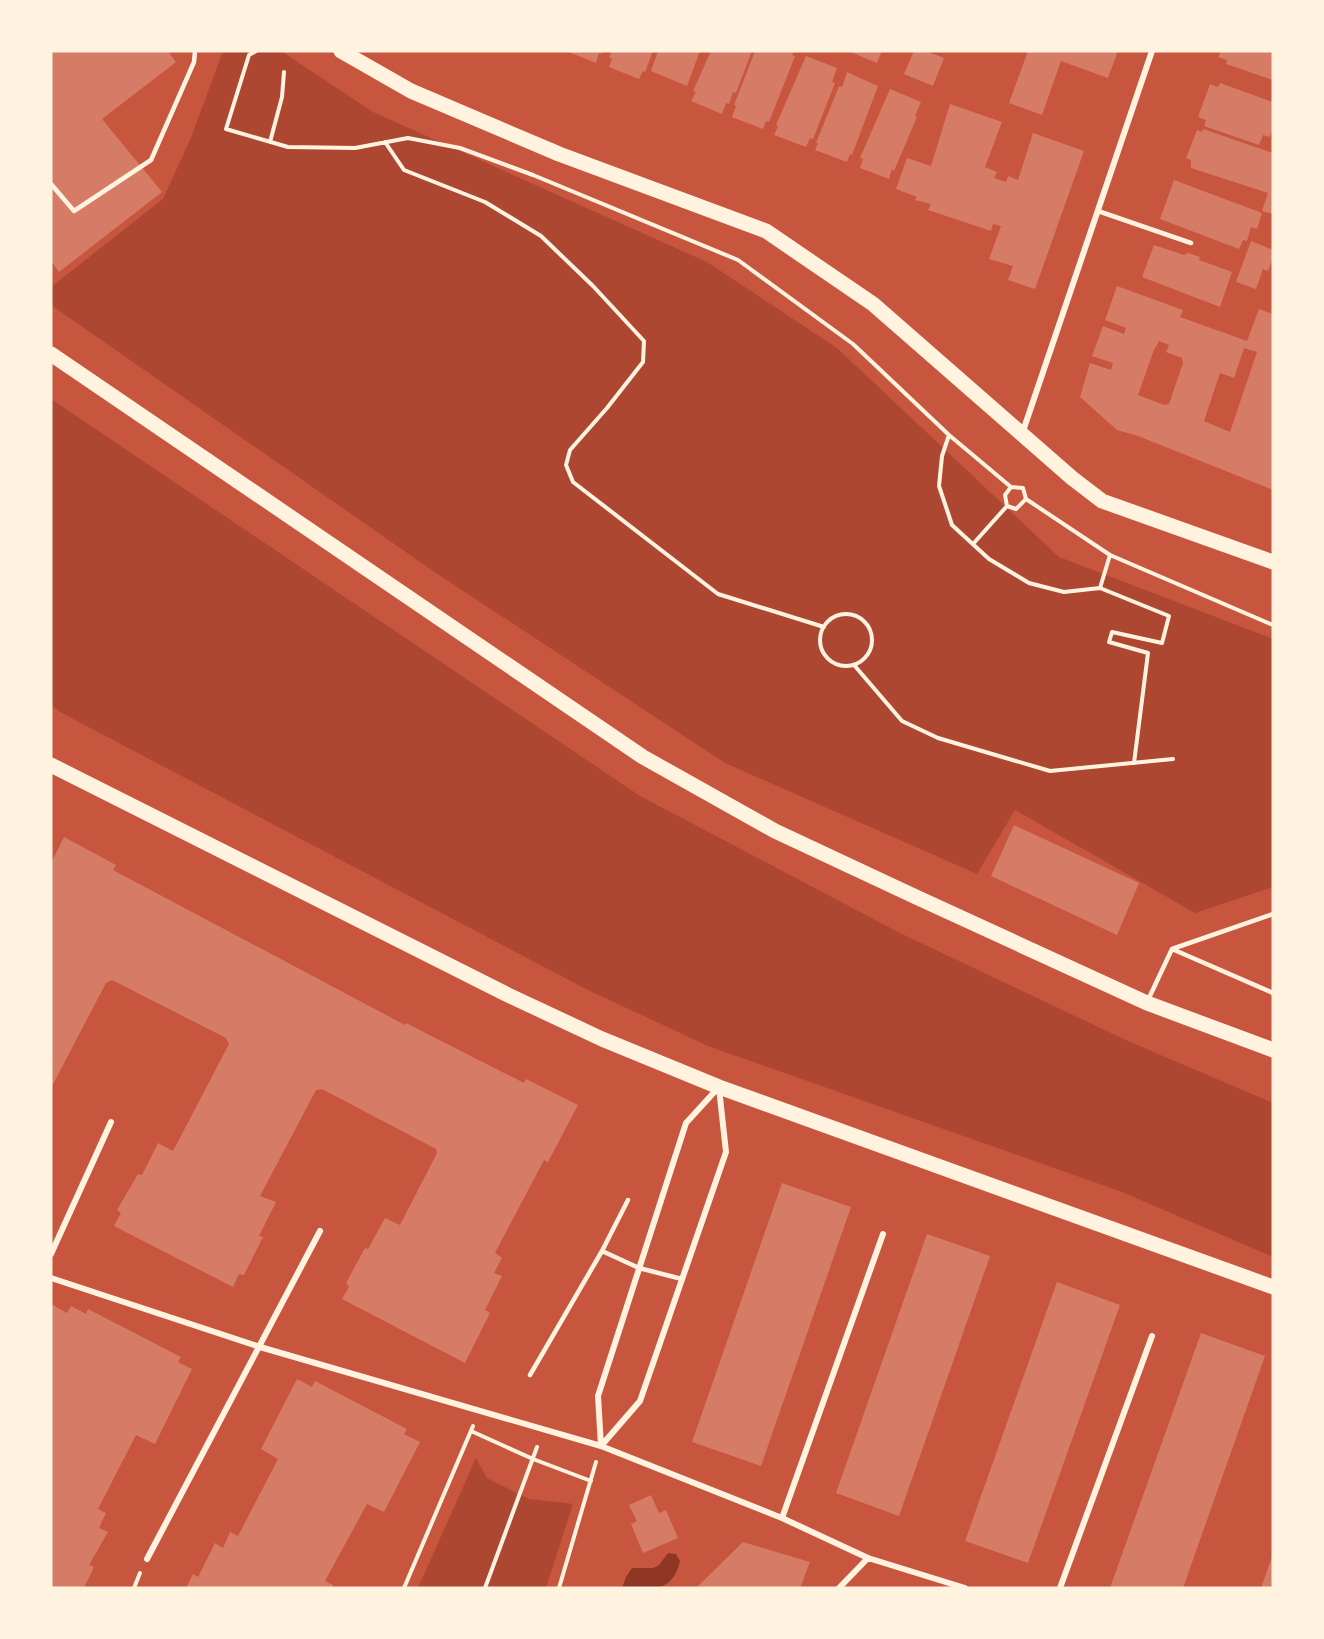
<svg xmlns="http://www.w3.org/2000/svg" width="1324" height="1639" font-family="'Noto Sans',sans-serif">
	<style>
		.green { fill: #ae4732 }
		.water { fill: #8f3625 }
		.building { fill: #d67c66; fill-rule: evenodd }
		.lines { fill: none; stroke-linecap: round; stroke-linejoin: round }
		.path { stroke: #fff3e0; stroke-width: 4 }
		.service { stroke: #fff3e0; stroke-width: 4.5 }
		.minor { stroke: #fff3e0; stroke-width: 6 }
		.primary { stroke: #fff3e0; stroke-width: 15 }
	</style>
	<rect width="100%" height="100%" fill="#c8553d"/>
	<path class="green" d="M223,51H281L373,112L707,262L837,348L1059,557L1273,639V887L1195,913L1015,810L977,874L725,763L436,573L51,305V287L163,199L190,140Z
		M51,399L640,796L900,933L1130,1042L1273,1103V1257L1122,1192L708,1046L588,990L60,712L51,705Z
		M476,1458L487,1478L529,1499L573,1504L546,1588H418Z"/>
	<path class="water" d="M668,1553L676,1554L680,1561C672,1595 650,1588 622,1588L626,1577L632,1568H653L659,1565Z"/>
	<path class="building" d="M51,51H168L176,62L102,119L162,192L59,272L51,261Z
		M566,51H602L601,54L599,53L596,63Z
		M612,51H653L645,72L643,71L639,79L609,67L612,59L609,57Z
		M658,51H700L687,86L651,71Z
		M711,51H752L736,93L733,92L729,104L726,103L722,114L691,101L696,92L693,91Z
		M755,51H794L792,55L795,56L769,122L766,121L763,129L732,117L736,106L734,105Z
		M848,51H882L877,63Z
		M914,51H926L944,58L933,86L904,74Z
		M1028,51H1118L1108,78L1061,61L1042,115L1009,103Z
		M1221,51H1273V80L1226,64L1227,60L1218,57Z
		M806,56L837,68L832,82L835,83L813,139L810,138L806,147L774,135L778,126L776,125Z
		M847,72L878,86L852,155L850,154L847,162L815,150L818,143H816L839,86L842,87Z
		M1220,83L1273,102L1271,111H1273V127L1270,137L1263,135L1259,145L1204,126L1206,120L1198,117L1210,84L1218,87Z
		M890,89L921,102L915,116L917,117L894,171L892,169L889,179L860,168L863,159L860,158Z
		M950,104L1002,122L985,167L997,172L994,178L1006,182L1008,176L1018,180L1033,133L1084,151L1035,289L1008,280L1013,266L989,259L1001,226L993,224L991,231L928,210L931,204L915,200L917,197L896,189L907,158L931,166Z
		M1203,129L1273,153V214L1262,211L1268,193L1191,168V160L1186,158L1197,130L1202,132Z
		M1174,180L1262,213L1257,229L1251,227L1247,241L1243,240L1239,249L1160,219Z
		M1251,241L1273,250V258L1268,271L1263,269L1256,289L1236,282Z
		M1154,245L1184,255L1188,253L1200,257L1199,260L1232,272L1220,307L1142,277Z
		M1117,286L1183,310L1180,317L1247,341L1259,309L1273,314V490L1138,436L1117,430L1080,397L1090,363L1111,370L1113,363L1092,356L1103,326L1124,334L1126,328L1105,320ZM1159,341L1169,345L1166,352L1182,358L1183,363L1169,404L1164,405L1138,395L1154,350ZM1244,348L1257,352L1230,432L1204,421L1220,373L1234,378Z
		M1014,825L1139,883L1117,935L991,876Z
		M64,837L116,865L113,870L405,1025L406,1023L524,1083L526,1079L578,1105L548,1162L544,1160L495,1253L502,1258L494,1273L502,1276L485,1310L490,1313L465,1363L342,1299L349,1287L346,1283L365,1248L368,1249L385,1218L400,1225L437,1153L436,1149L322,1089L316,1090L260,1196L276,1202L259,1236L263,1237L244,1275L239,1274L233,1287L114,1226L121,1213L117,1210L138,1174L142,1175L158,1143L173,1151L229,1044L226,1038L112,980L106,983L51,1088V863Z
		M782,1183L851,1207L761,1466L692,1442Z
		M927,1234L990,1256L899,1516L836,1493Z
		M1057,1282L1120,1305L1028,1563L965,1541Z
		M51,1304L67,1313L71,1306L86,1314L88,1309L181,1357L178,1362L192,1369L155,1444L136,1435L98,1509L106,1513L99,1528L108,1532L89,1565L94,1567L84,1588H51Z
		M1201,1333L1265,1356L1183,1588H1110Z
		M297,1379L312,1387L315,1381L407,1429L404,1434L420,1442L384,1512L367,1504L325,1581L333,1585L332,1588H186L193,1574L198,1577L215,1543L223,1548L230,1532L238,1536L278,1459L261,1449Z
		M651,1495L659,1513L666,1510L678,1538L643,1553L631,1524L637,1521L629,1505Z
		M743,1542L810,1562L800,1588H696Z
		M1273,1554V1588H1261Z"/>
	<g class="lines">
		<path class="path" d="M256,51L249,55L226,129L288,147L355,148L408,138L460,148L533,175L738,260L853,344L949,435L1011,487L1005,495L1007,506L973,544
			M270,142L282,97L284,72
			M385,142L404,170L485,202L541,236L593,286L644,341L643,362L607,408L570,450L566,465L573,482L718,594L824,627
			M949,435L942,456L939,486L952,525L989,559L1029,583L1064,592L1100,588L1169,616L1162,643L1112,632L1109,642L1148,653L1134,763
			M1011,487L1023,488L1026,499
			M1007,506L1016,509L1026,499L1110,555L1100,588
			M1110,555L1273,625
			M820 640a26 26 0 1 1 52 0a26 26 0 1 1-52 0Z
			M854,665L902,721L938,738L1050,771L1173,759
			M471,1431L533,1459L591,1481
			M134,1588L140,1573
			M404,1588L473,1426
			M485,1588L537,1447
			M559,1588L596,1462"/>
		<path class="service" d="M51,184L74,211L151,160L194,62L195,51
			M1098,211L1191,243
			M1172,949L1273,993
			M1148,1000L1172,949L1273,914
			M602,1251L628,1200
			M530,1375L602,1251L639,1268L682,1279"/>
		<path class="minor" d="M1022,434L1152,51
			M51,1254L111,1122
			M51,1278L260,1347L601,1446L782,1518L868,1558L965,1588
			M601,1446L640,1401L726,1152L719,1088
			M601,1446L598,1396L686,1123L718,1088
			M782,1518L883,1234
			M147,1559L320,1231
			M839,1588L868,1558
			M1060,1588L1152,1336"/>
		<path class="primary" d="M341,51L411,91L559,154L766,231L873,304L1072,478L1102,501L1273,562
			M51,354L643,757L775,831L916,897L1147,1003L1273,1050
			M51,765L508,995L602,1039L719,1087L1273,1287"/>
	</g>
	<rect width="1324" height="1639" fill="none" stroke="#fff3e0" stroke-width="105"/>
</svg>
